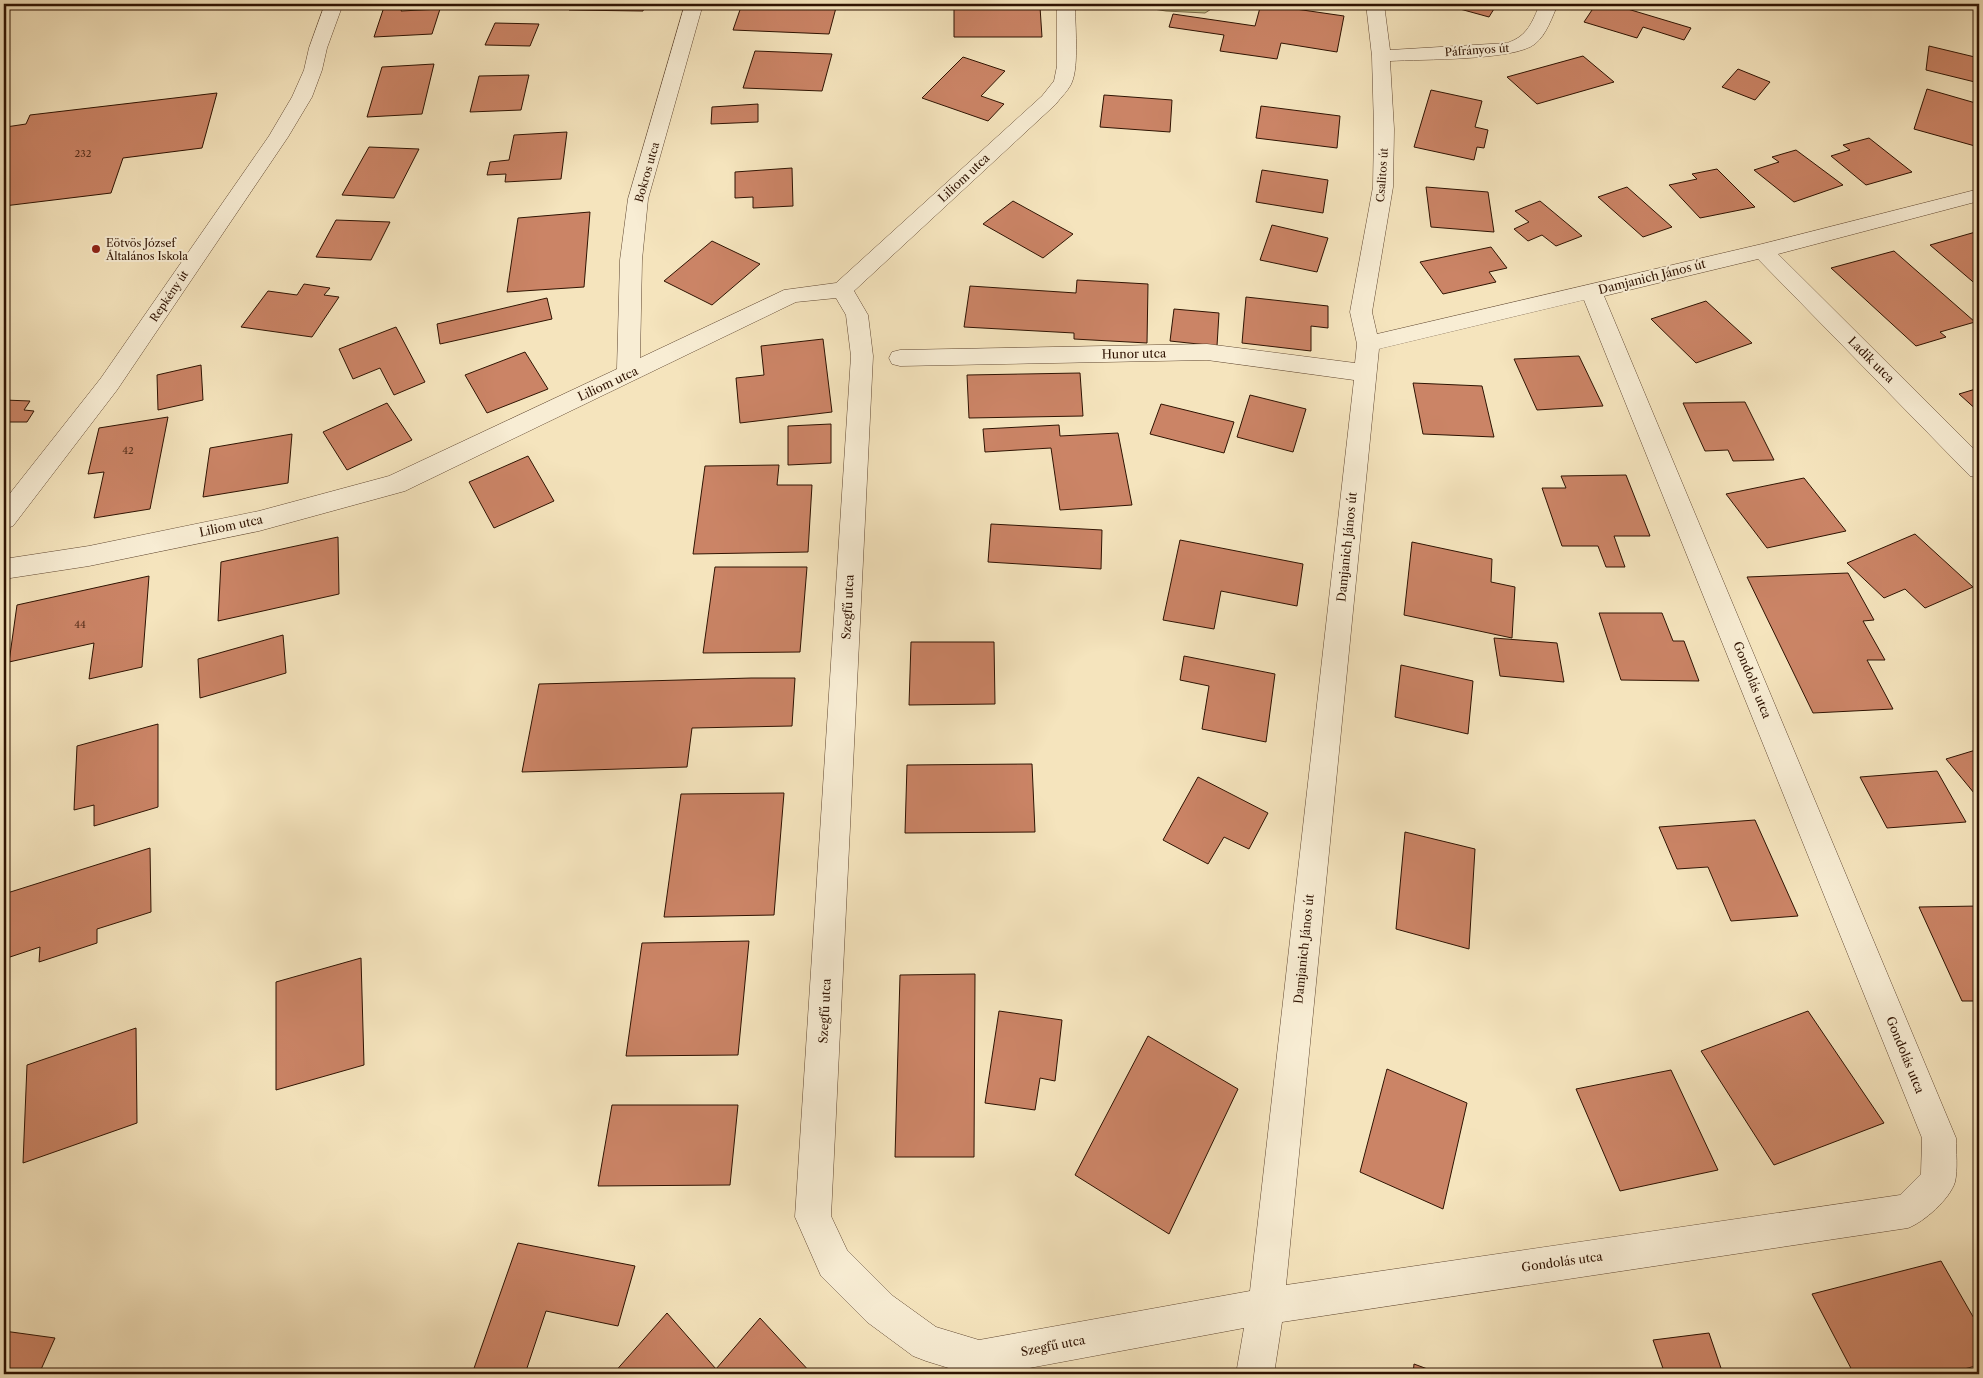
<svg xmlns="http://www.w3.org/2000/svg" width="1983" height="1378" font-family="'Libre Caslon Text',serif">
	<style>
		.green { fill: #c4c28c; stroke: #7a6a47 }
		.building { fill: #cb8466; stroke: #2f1302 }
		.lines { fill: none; stroke-linecap: round; stroke-linejoin: round }
		.minor-casing { stroke: #604731; stroke-width: 1 }
		.minor { fill: #f8edd4; fill-rule: evenodd }
		.poi-dot { fill: #8f2418; stroke: #f8edd4; stroke-width: 2 }
		.labels { text-anchor: middle; stroke-width: 4; stroke-linejoin: round; paint-order: stroke }
		.number-label { font-size: 10px; fill: #562f1b }
		.far-street-label { font-size: 11px; fill: #2f1302; stroke: #f8edd4 }
		.far-poi-label { font-size: 11px; fill: #2f1302; stroke: #f8edd4; text-anchor: start }
		.street-label { font-size: 12px; fill: #2f1302; stroke: #f8edd4 }
	</style>
	<rect width="100%" height="100%" fill="#f5e4bd"/>
	<filter id="stains"><feTurbulence type="fractalNoise" baseFrequency=".004" numOctaves="4"/><feColorMatrix values="0 0 0 0 .2 0 0 0 0 .09 0 0 0 0 .02 0 0 0 .5 -.17"/></filter>
	<radialGradient id="worn" r=".72"><stop offset=".6" stop-color="#630" stop-opacity="0"/><stop offset="1" stop-color="#630" stop-opacity=".3"/></radialGradient>
	<path class="green" d="M1122,4H1219L1205,13L1166,11Z"/>
	<path class="building" d="M385,4H404L401,11L440,9L432,34L374,37Z
		M571,4H645L643,11L569,10Z
		M742,4H837L829,34L733,30Z
		M1261,4L1344,16L1337,52L1281,43L1277,59L1220,51L1224,35L1169,27L1173,14L1255,26Z
		M1451,4H1497L1489,17L1449,6Z
		M1596,4H1611L1691,28L1684,40L1643,27L1637,38L1584,22Z
		M954,7H1040L1042,37H954Z
		M495,23L539,24L530,46L485,45Z
		M1929,46L1979,58V83L1926,70Z
		M755,51L832,54L822,91L743,88Z
		M1583,56L1614,82L1537,104L1507,77Z
		M963,57L1005,71L981,96L1004,104L988,121L922,98Z
		M434,64L422,114L367,117L382,67Z
		M1738,69L1770,82L1755,100L1722,87Z
		M529,75L521,110L470,112L479,76Z
		M1927,89L1979,104V130L1975,146L1914,129Z
		M1431,90L1482,101L1475,127L1488,130L1484,148L1477,147L1474,160L1414,147Z
		M217,93L202,148L123,158L111,193L4,206V118L9,117L6,127L26,124L30,115Z
		M1104,95L1172,100L1170,132L1100,127Z
		M758,104V122L711,124L712,107Z
		M1261,106L1340,116L1337,148L1256,138Z
		M567,132L561,179L505,182L506,174L487,175L490,162L509,160L514,135Z
		M1869,138L1912,172L1866,185L1831,156L1850,150L1843,145Z
		M369,147L419,149L394,198L342,195Z
		M1796,150L1843,185L1794,202L1754,170L1779,162L1772,157Z
		M792,168L793,206L753,208V197L735,198V172Z
		M1717,169L1755,207L1700,218L1669,185L1697,179L1692,174Z
		M1262,170L1328,180L1323,213L1256,202Z
		M1426,187L1488,192L1494,232L1431,227Z
		M1627,187L1672,227L1643,237L1598,197Z
		M1013,201L1073,234L1043,258L983,224Z
		M1540,201L1582,236L1556,246L1542,235L1528,241L1514,229L1529,222L1515,211Z
		M590,212L584,287L507,292L518,218Z
		M336,220L390,222L371,260L316,257Z
		M1272,225L1328,238L1317,272L1260,260Z
		M1979,231V287L1930,245Z
		M712,241L760,264L712,305L664,281Z
		M1491,247L1507,268L1489,272L1496,282L1443,294L1420,262Z
		M1894,251L1975,322L1940,332L1946,337L1916,346L1831,268Z
		M1077,280L1148,284L1147,343L1074,339V333L964,327L970,286L1076,293Z
		M304,284L330,288L324,295L339,297L312,337L241,327L268,291L297,295Z
		M1246,297L1328,306V328L1311,326V351L1242,343Z
		M547,298L552,319L440,344L437,324Z
		M1706,301L1752,343L1696,363L1651,319Z
		M1174,309L1219,313L1217,346L1170,341Z
		M396,327L425,382L394,395L380,368L353,379L339,349Z
		M823,339L832,412L740,423L736,378L764,375L761,346Z
		M525,352L548,389L487,413L465,375Z
		M1579,356L1603,406L1537,410L1514,359Z
		M201,365L203,400L158,410L157,375Z
		M1080,373L1083,416L969,418L967,375Z
		M1413,383L1482,386L1494,437L1423,434Z
		M1979,388V412L1959,394Z
		M1250,395L1306,409L1293,452L1237,437Z
		M4,400L30,401L24,410L34,411L27,422H4Z
		M1745,402L1774,460L1733,461L1728,450L1705,451L1683,403Z
		M387,403L412,440L347,470L323,432Z
		M1161,404L1234,422L1224,453L1150,434Z
		M168,417L150,509L94,518L104,472L88,474L99,428Z
		M831,424V463L788,465V426Z
		M1059,425L1060,436L1118,433L1132,505L1060,510L1051,448L985,452L983,429Z
		M292,434L288,483L203,497L210,448Z
		M528,456L554,501L494,528L469,482Z
		M779,465L777,485H812L808,552L693,554L705,466Z
		M1626,475L1650,536H1614L1625,567H1606L1598,546H1562L1542,488H1566L1561,476Z
		M1804,478L1846,531L1767,548L1726,494Z
		M991,524L1102,530L1101,569L988,562Z
		M1915,534L1973,587L1925,608L1905,589L1884,598L1847,563Z
		M338,537L339,594L218,621L221,562Z
		M1180,540L1303,564L1297,606L1221,591L1214,629L1163,620Z
		M1412,542L1492,559L1491,582L1515,587L1512,638L1404,615Z
		M715,567H807L800,652L703,653Z
		M1848,573L1874,620L1863,621L1885,660H1867L1893,709L1813,713L1747,577Z
		M149,576L142,667L89,679L94,643L9,662L17,605Z
		M1599,613H1662L1673,641H1684L1699,681L1621,680Z
		M283,635L286,673L200,698L198,659Z
		M1494,638L1557,643L1564,682L1500,676Z
		M911,642H994L995,704L909,705Z
		M1184,656L1275,674L1266,742L1202,729L1209,686L1180,680Z
		M1401,665L1473,681L1468,734L1395,717Z
		M751,678H795L792,726L692,728L687,767L522,772L539,684Z
		M158,724V807L94,826V805L74,810L77,746Z
		M1979,749V799L1946,759Z
		M1032,764L1035,832L905,833L907,765Z
		M1937,771L1966,822L1887,828L1860,777Z
		M1198,777L1268,813L1249,849L1224,837L1208,864L1163,840Z
		M784,793L774,915L664,917L681,794Z
		M1755,820L1798,916L1731,921L1708,867L1677,869L1659,827Z
		M1405,832L1475,849L1469,949L1396,929Z
		M150,848L151,912L97,929V943L39,962L40,947L4,959V894Z
		M1979,906V1001H1962L1919,907Z
		M749,941L738,1055L626,1056L642,943Z
		M361,958L364,1065L276,1090V982Z
		M975,974L974,1157H895L900,975Z
		M999,1011L1062,1020L1055,1081L1040,1078L1035,1110L985,1103Z
		M1808,1011L1884,1123L1774,1165L1701,1051Z
		M136,1028L137,1123L23,1163L27,1065Z
		M1148,1036L1238,1089L1169,1234L1075,1175Z
		M1387,1069L1467,1103L1443,1209L1360,1172Z
		M1671,1070L1718,1170L1620,1191L1576,1089Z
		M612,1105H738L730,1185L598,1186Z
		M518,1243L635,1266L618,1326L546,1311L525,1374H472Z
		M1941,1261L1979,1327V1365L1946,1374H1854L1812,1294Z
		M667,1313L716,1369L760,1318L812,1374H613Z
		M4,1331L55,1338L39,1374H4Z
		M1709,1333L1723,1374H1665L1653,1340Z
		M1414,1364L1441,1374H1413Z"/>
	<g class="lines">
		<defs>
			<path id="minor" d="M325,4H343L327,48L322,70L312,97L288,137L117,390L13,526L4,529V501L101,378L269,136L292,97L304,70L309,48Z
				M685,4H703L648,199L642,260L640,358L784,290L836,283L1042,96L1054,81L1057,66V4H1075C1075,23 1079,66 1072,82C1069,90 1061,97 1056,104L854,291L868,315L873,356L831,1216L847,1250L893,1296L936,1327L979,1340L1250,1291L1354,380L1207,360L900,366L892,364L889,358L892,352L900,350L1207,344L1355,363L1357,344L1350,312L1373,187L1374,129L1372,56L1366,4H1384L1390,50L1507,43C1528,36 1532,22 1540,4H1558C1552,17 1547,34 1535,44C1513,61 1422,59 1390,61L1394,129L1393,187L1372,312L1377,334L1762,244L1979,189V201L1778,254L1979,454V478L1970,476L1758,259L1604,296L1956,1138C1956,1152 1958,1169 1955,1182C1950,1199 1924,1222 1908,1228L1282,1322L1274,1374H1236L1244,1328L997,1374H968L926,1361L913,1356L867,1322L821,1276L795,1217L851,356L846,315L836,298L796,302L405,491L259,531L89,566L4,579V559L89,546L259,511L389,476L617,369L620,260L628,199ZM1584,300L1922,1138L1921,1174L1900,1195L1286,1285L1379,349Z"/>
		</defs>
		<use href="#minor" class="minor-casing"/>
		<use href="#minor" class="minor"/>
	</g>
	<circle class="poi-dot" cx="96" cy="249" r="5"/>
	<g class="labels">
		<g class="number-label">
			<text x="83" y="157">232</text>
			<text x="128" y="454">42</text>
			<text x="80" y="628">44</text>
		</g>
		<g class="far-street-label">
			<text transform="translate(1477 50) rotate(-4)" y="4">Páfrányos út</text>
			<text transform="translate(647 172) rotate(-74)" y="4">Bokros utca</text>
			<text transform="translate(1382 175) rotate(-86)" y="4">Csalitos út</text>
			<text transform="translate(169 296) rotate(-56)" y="4">Repkény út</text>
		</g>
		<g class="far-poi-label">
			<text x="106" y="247">Eötvös József<tspan x="106" dy="13">Általános Iskola</tspan></text>
		</g>
		<g class="street-label">
			<text transform="translate(964 178) rotate(-43)" y="4">Liliom utca</text>
			<text transform="translate(1652 277) rotate(-14)" y="4">Damjanich János út</text>
			<text transform="translate(1134 354) rotate(-1)" y="4">Hunor utca</text>
			<text transform="translate(1871 360) rotate(45)" y="4">Ladik utca</text>
			<text transform="translate(608 384) rotate(-25)" y="4">Liliom utca</text>
			<text transform="translate(231 526) rotate(-12)" y="4">Liliom utca</text>
			<text transform="translate(1347 547) rotate(-84)" y="4">Damjanich János út</text>
			<text transform="translate(848 607) rotate(-87)" y="4">Szegfű utca</text>
			<text transform="translate(1752 680) rotate(68)" y="4">Gondolás utca</text>
			<text transform="translate(1304 949) rotate(-84)" y="4">Damjanich János út</text>
			<text transform="translate(825 1011) rotate(-87)" y="4">Szegfű utca</text>
			<text transform="translate(1905 1055) rotate(68)" y="4">Gondolás utca</text>
			<text transform="translate(1562 1262) rotate(-8)" y="4">Gondolás utca</text>
			<text transform="translate(1053 1346) rotate(-11)" y="4">Szegfű utca</text>
		</g>
	</g>
	<rect width="1983" height="1378" fill="none" stroke="#f5e4bd" stroke-width="20"/>
	<rect x="5" y="5" width="1973" height="1368" fill="none" stroke="#2f1302" stroke-width="2.5"/>
	<rect x="10" y="10" width="1963" height="1358" fill="none" stroke="#2f1302"/>
	<rect width="100%" height="100%" filter="url(#stains)"/>
	<rect width="100%" height="100%" fill="url(#worn)"/>
</svg>
